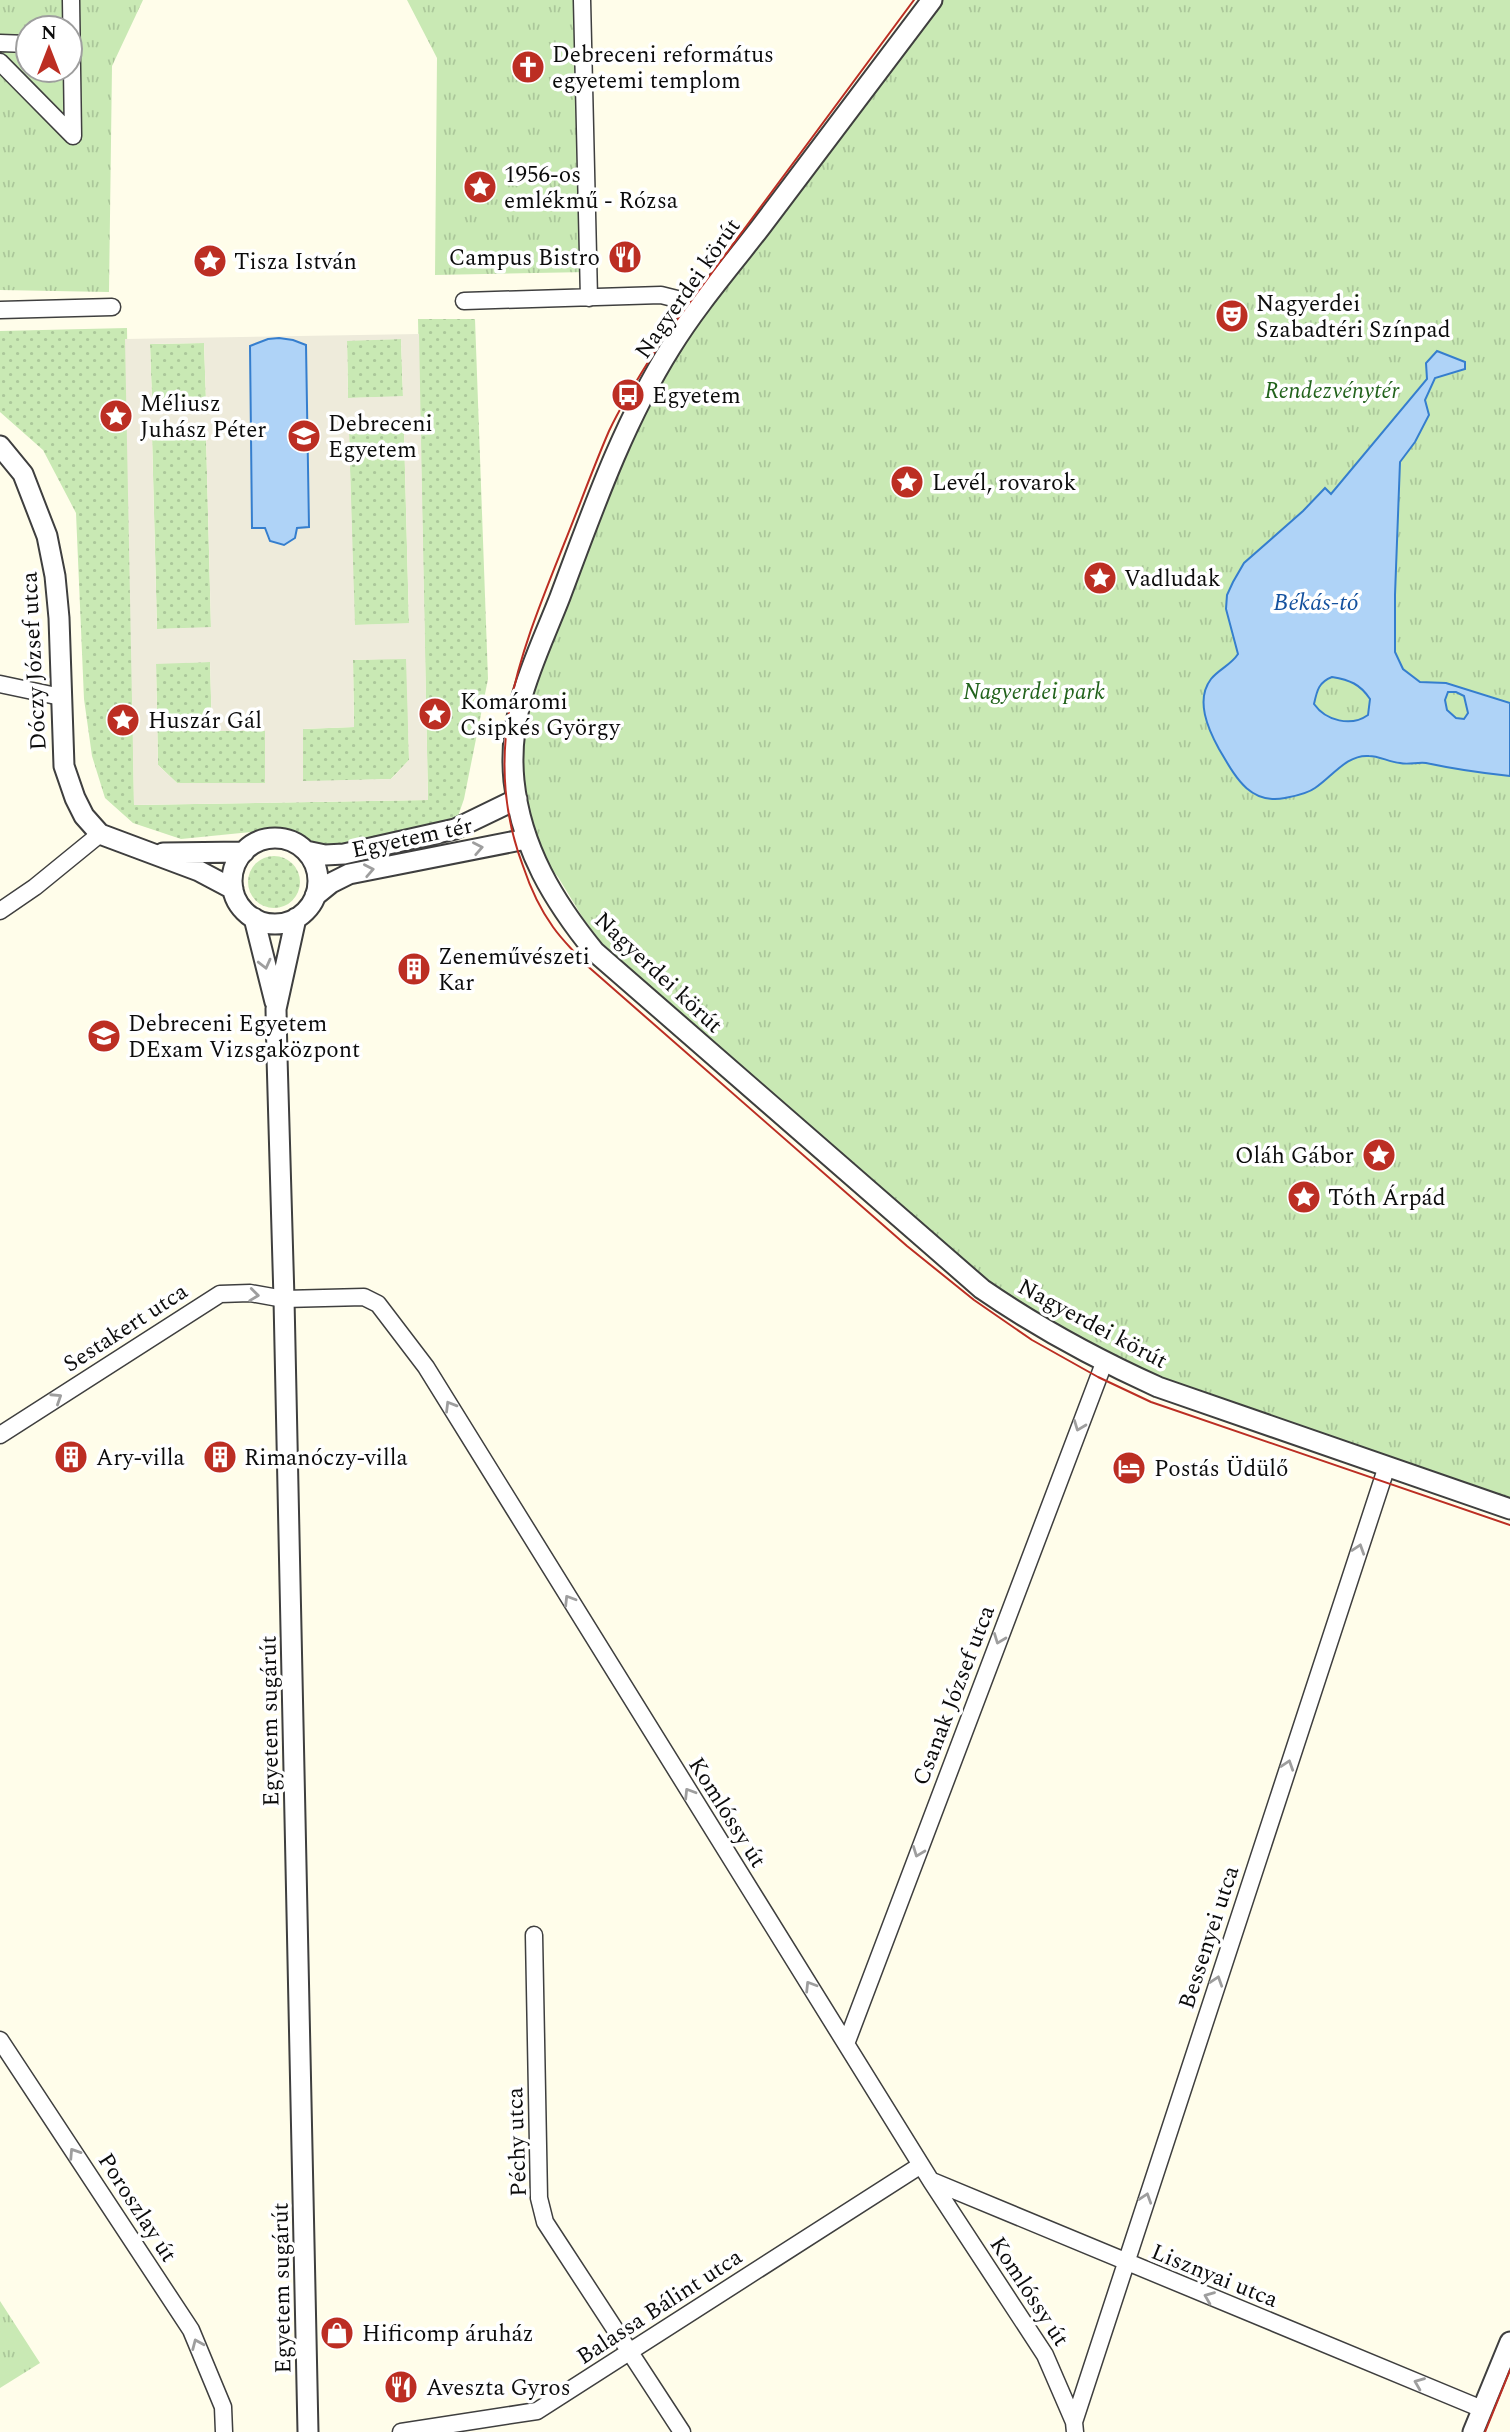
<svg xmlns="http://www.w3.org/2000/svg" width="1510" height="2432" font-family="Spectral,serif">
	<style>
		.grass { fill: url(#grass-dots) }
		.park { fill: url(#park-tufts); fill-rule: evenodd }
		.plaza { fill: #eeebdb; fill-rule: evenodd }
		.water { fill: #afd3f7; stroke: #357ece; stroke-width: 2; fill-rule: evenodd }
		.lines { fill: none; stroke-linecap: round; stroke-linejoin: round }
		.minor-casing { stroke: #3f3f3f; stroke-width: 19 }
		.tertiary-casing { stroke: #3f3f3f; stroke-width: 23 }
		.minor { stroke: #fff; stroke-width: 16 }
		.tertiary { stroke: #fff; stroke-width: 19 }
		.tram { stroke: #bc2e23; stroke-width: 2 }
		.oneway { stroke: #9e9e9e }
		.labels { text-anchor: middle; stroke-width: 7; stroke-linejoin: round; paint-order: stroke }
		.poi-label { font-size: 23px; fill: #0c0c0c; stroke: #fff; text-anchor: start }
		.street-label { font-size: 23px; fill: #0c0c0c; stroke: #fff }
		.park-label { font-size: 23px; font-style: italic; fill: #22631c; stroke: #fff }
		.water-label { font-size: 24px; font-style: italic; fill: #14519e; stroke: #fff }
	</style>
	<defs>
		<pattern id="grass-dots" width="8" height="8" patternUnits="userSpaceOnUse" patternTransform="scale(1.75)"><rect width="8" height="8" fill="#c9e9b4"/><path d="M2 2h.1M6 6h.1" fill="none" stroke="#abc79a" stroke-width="1.8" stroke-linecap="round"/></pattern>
		<pattern id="park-tufts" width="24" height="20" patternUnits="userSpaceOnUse" patternTransform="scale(1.75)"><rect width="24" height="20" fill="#c9e9b4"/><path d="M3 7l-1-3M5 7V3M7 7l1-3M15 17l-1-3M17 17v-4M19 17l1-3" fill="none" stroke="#abc79a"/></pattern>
	</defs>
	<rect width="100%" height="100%" fill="#fffdea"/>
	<path class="grass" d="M418,319H475L488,679L464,799L456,822L325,849L282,829L181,839L133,823L105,798L92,756L84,699L76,513L43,450L0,412V331L127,328L134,805L428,800Z
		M401,339L403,397L348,398L347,340Z
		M204,343L206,400L152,401L150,344Z
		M404,431L409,624L354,625L349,432Z
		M206,435L211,628L157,629L152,436Z
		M407,658L409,760L391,779L303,782V729L354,727L353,660Z
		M210,662L212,731H265V783H177L158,765L156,663Z
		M248 882a26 26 0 1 1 52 0a26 26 0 1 1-52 0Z"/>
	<path class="park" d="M0,0H143L112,66L109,292L0,290ZM28,28H70V70H28Z
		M407,0H580L588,272L435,275L437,58Z
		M932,0H1510V1509L1158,1387L1022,1316L1020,1302L996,1286L915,1219L608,952L583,918L558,877L526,839L518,707L671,346Z
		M0,2301L40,2363L0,2388Z"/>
	<path class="plaza" d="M419,334L428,800L134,805L125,339ZM268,339L309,527L297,528L267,535L265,528H252L250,346ZM401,339L403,396L348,398L347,341ZM204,343L206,400L152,401L150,344ZM404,431L409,623L355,625L349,433ZM206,435L211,627L157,629L152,437ZM406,659L409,760L391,779L303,781V729L354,727L353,660ZM210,662L212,731H265V783H177L158,765L156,664Z"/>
	<path class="water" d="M279,338L293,340L306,345L309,527L297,528L295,538L284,545L270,541L265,528H252L250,346L268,339Z
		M1437,351L1465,362V369L1435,378L1425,400L1429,415L1415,442L1400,462L1395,595V652L1403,669L1420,682L1446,683L1510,703V776C1481,773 1454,769 1426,763C1417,762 1408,765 1400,763C1389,762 1379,756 1369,756C1347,754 1332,777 1315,788C1307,794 1295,796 1285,798C1249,805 1235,776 1219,749C1208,729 1195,700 1211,679C1219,669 1231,665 1238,654L1226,609L1227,595L1233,582L1244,563L1303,511L1325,488L1331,494L1427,379L1426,363ZM1332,677C1350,680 1360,684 1370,699L1368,715C1351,727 1326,721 1314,704C1317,690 1319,682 1332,677ZM1448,692H1456L1464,696L1468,713L1464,719L1456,718L1447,710L1445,700Z"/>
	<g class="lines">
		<defs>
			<path id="minor" d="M71,0L73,136
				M582,0L589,298
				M0,43L28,44
				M0,62L73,136
				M464,301L661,295L681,300L697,310
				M0,310L112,307
				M0,684L61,697
				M0,911L35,887L100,834
				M0,1435L220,1294L250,1293L284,1299L364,1297L378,1304L426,1367L931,2181L1045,2355L1074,2422L1075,2432
				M534,1935L539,2198L545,2222L682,2432
				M0,2040L191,2330L223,2407L224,2432
				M846,2044L1104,1363
				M932,2181L1482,2409
				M1074,2422L1387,1466
				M401,2432L537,2411L921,2165"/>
			<path id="tertiary" d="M932,0C875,76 817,152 760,228C730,267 697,305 671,347C622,425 592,512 560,597C535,661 507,710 514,781C521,848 554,902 595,952L982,1289C1040,1329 1094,1358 1158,1387L1510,1509
				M0,446L23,474L47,536L55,576L59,618L64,766L75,798L84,816L100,834L199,871L233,889
				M232 881a43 43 0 1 1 86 0a43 43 0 1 1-86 0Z
				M306,851L325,855L344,854L455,829L517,799
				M163,853L244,852
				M315,896L331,883L349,874L526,839
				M254,918L275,1002
				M296,918L276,1009L277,1057L284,1299L308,2432
				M1473,2432L1510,2342"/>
		</defs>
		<use href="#minor" class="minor-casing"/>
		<use href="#tertiary" class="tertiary-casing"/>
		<use href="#minor" class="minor"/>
		<use href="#tertiary" class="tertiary"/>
		<path class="tram" d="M914,0L662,340C643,370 624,399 609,431C593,468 579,507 564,544C521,652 479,750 523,866C530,887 540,909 553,927C562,940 574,951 584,963L907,1246L974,1300L1032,1340L1098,1377L1151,1402L1510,1525
			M1485,2432L1510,2370"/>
	</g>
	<defs><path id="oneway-chevron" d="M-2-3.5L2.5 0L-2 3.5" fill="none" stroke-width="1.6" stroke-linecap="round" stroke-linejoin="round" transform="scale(1.75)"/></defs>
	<g class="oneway">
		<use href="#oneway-chevron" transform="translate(478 848) rotate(-11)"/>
		<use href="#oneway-chevron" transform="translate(369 870) rotate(-11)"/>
		<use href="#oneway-chevron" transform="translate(265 964) rotate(76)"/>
		<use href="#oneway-chevron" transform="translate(254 1295) rotate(7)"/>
		<use href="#oneway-chevron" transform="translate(57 1398) rotate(-33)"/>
		<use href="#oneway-chevron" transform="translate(450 1406) rotate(-121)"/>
		<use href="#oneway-chevron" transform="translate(1079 1426) rotate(111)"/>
		<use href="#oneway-chevron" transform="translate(1359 1549) rotate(-72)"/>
		<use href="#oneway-chevron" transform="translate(569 1600) rotate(-122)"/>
		<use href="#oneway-chevron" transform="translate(999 1639) rotate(111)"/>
		<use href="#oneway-chevron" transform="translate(1288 1765) rotate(-72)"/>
		<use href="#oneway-chevron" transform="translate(689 1793) rotate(-122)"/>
		<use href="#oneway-chevron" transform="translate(918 1852) rotate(111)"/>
		<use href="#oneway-chevron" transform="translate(1217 1981) rotate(-72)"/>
		<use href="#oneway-chevron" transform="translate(810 1986) rotate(-122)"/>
		<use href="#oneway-chevron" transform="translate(74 2153) rotate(-123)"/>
		<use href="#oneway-chevron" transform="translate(1146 2198) rotate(-72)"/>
		<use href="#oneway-chevron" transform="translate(1209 2297) rotate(-158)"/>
		<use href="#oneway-chevron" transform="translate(197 2344) rotate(-113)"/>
		<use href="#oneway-chevron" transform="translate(1419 2383) rotate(-158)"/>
	</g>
	<defs>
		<symbol id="church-disc" viewBox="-11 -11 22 22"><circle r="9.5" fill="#bc2e23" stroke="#fff"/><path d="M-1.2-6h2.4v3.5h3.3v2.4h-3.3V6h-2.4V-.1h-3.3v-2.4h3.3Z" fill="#fff"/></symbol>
		<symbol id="sight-disc" viewBox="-11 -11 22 22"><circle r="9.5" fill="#bc2e23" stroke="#fff"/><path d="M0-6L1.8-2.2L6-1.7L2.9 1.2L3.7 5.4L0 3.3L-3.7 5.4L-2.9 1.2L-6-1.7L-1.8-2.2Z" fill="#fff"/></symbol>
		<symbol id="restaurant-disc" viewBox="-11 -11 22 22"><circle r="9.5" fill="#bc2e23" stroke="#fff"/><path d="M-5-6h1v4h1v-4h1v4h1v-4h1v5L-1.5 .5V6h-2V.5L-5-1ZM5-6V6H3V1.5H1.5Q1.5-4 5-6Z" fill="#fff"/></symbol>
		<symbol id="theatre-disc" viewBox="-11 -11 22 22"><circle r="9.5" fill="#bc2e23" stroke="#fff"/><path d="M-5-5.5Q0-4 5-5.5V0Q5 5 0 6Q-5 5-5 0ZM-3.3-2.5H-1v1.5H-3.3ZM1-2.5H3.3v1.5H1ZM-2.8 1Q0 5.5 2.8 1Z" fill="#fff"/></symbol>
		<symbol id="bus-disc" viewBox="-11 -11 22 22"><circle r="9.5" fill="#bc2e23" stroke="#fff"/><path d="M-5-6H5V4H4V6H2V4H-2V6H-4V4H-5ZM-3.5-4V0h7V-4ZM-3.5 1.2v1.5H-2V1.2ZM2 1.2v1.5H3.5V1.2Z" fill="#fff"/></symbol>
		<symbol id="university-disc" viewBox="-11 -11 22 22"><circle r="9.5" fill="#bc2e23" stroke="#fff"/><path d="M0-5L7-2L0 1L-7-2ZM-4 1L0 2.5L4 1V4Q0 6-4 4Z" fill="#fff"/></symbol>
		<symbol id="building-disc" viewBox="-11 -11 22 22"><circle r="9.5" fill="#bc2e23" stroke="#fff"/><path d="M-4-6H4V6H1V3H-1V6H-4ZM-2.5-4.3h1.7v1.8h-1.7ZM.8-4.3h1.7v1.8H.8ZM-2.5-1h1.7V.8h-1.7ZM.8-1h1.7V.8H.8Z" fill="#fff"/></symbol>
		<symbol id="hotel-disc" viewBox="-11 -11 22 22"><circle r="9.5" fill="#bc2e23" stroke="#fff"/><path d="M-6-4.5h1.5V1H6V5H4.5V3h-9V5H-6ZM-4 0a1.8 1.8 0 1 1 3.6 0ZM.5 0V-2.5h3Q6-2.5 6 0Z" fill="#fff"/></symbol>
		<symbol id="shop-disc" viewBox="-11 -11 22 22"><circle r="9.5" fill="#bc2e23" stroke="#fff"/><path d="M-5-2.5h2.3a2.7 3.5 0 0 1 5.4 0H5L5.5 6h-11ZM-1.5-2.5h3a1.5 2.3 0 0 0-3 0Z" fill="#fff"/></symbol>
	</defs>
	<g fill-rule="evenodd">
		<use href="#church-disc" x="509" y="48" width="38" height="38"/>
		<use href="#sight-disc" x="461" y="168" width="38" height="38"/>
		<use href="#restaurant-disc" x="606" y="238" width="38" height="38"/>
		<use href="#sight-disc" x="191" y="242" width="38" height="38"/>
		<use href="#theatre-disc" x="1213" y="297" width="38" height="38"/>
		<use href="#bus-disc" x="609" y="376" width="38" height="38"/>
		<use href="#sight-disc" x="97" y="397" width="38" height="38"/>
		<use href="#university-disc" x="285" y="417" width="38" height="38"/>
		<use href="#sight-disc" x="888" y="463" width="38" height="38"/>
		<use href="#sight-disc" x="1081" y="559" width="38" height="38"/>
		<use href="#sight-disc" x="416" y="695" width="38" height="38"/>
		<use href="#sight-disc" x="104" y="701" width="38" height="38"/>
		<use href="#building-disc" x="395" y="950" width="38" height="38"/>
		<use href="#university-disc" x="85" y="1017" width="38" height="38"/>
		<use href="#sight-disc" x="1360" y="1136" width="38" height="38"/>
		<use href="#sight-disc" x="1285" y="1178" width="38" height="38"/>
		<use href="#building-disc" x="52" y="1438" width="38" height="38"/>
		<use href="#building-disc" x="201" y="1438" width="38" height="38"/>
		<use href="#hotel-disc" x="1110" y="1449" width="38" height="38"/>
		<use href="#shop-disc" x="318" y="2314" width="38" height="38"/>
		<use href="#restaurant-disc" x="382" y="2368" width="38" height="38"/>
	</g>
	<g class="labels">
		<g class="poi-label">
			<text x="552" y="62">Debreceni református<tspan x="552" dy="26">egyetemi templom</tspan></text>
			<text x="504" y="182">1956-os<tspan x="504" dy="26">emlékmű - Rózsa</tspan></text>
			<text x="600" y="265" text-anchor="end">Campus Bistro</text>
			<text x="234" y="269">Tisza István</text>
			<text x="1256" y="311">Nagyerdei<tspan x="1256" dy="26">Szabadtéri Színpad</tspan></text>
			<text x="652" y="403">Egyetem</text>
			<text x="140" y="411">Méliusz<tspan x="140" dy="26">Juhász Péter</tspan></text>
			<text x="328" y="431">Debreceni<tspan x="328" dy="26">Egyetem</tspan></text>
			<text x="932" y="490">Levél, rovarok</text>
			<text x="1124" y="586">Vadludak</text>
			<text x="460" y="709">Komáromi<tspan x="460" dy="26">Csipkés György</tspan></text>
			<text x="148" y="728">Huszár Gál</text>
			<text x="438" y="964">Zeneművészeti<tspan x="438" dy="26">Kar</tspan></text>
			<text x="128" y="1031">Debreceni Egyetem<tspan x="128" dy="26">DExam Vizsgaközpont</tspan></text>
			<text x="1354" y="1163" text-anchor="end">Oláh Gábor</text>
			<text x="1328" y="1205">Tóth Árpád</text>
			<text x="96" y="1465">Ary-villa</text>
			<text x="244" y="1465">Rimanóczy-villa</text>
			<text x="1154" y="1476">Postás Üdülő</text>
			<text x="362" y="2341">Hificomp áruház</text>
			<text x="426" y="2395">Aveszta Gyros</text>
		</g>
		<g class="street-label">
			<text transform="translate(687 288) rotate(-55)" y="8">Nagyerdei körút</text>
			<text transform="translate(33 661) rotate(-93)" y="8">Dóczy József utca</text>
			<text transform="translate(412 837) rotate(-12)" y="8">Egyetem tér</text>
			<text transform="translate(659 972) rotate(43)" y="8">Nagyerdei körút</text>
			<text transform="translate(1093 1323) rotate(28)" y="8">Nagyerdei körút</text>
			<text transform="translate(125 1327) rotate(-33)" y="8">Sestakert utca</text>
			<text transform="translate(953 1695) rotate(-69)" y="8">Csanak József utca</text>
			<text transform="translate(269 1721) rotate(-91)" y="8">Egyetem sugárút</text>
			<text transform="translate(728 1812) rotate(58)" y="8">Komlóssy út</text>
			<text transform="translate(1208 1937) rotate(-72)" y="8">Bessenyei utca</text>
			<text transform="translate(516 2142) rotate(-92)" y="8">Péchy utca</text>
			<text transform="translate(138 2207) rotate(57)" y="8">Poroszlay út</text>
			<text transform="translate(1215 2275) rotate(22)" y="8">Lisznyai utca</text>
			<text transform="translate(281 2288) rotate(-91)" y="8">Egyetem sugárút</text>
			<text transform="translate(1030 2291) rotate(57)" y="8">Komlóssy út</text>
			<text transform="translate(659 2306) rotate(-33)" y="8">Balassa Bálint utca</text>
		</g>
		<g class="park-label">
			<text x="1332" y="398">Rendezvénytér</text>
			<text x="1034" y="699">Nagyerdei park</text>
		</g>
		<g class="water-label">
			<text x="1316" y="610">Békás-tó</text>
		</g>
	</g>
	<g transform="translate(49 49)"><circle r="33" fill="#ffffff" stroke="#9e9e9e" stroke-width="2"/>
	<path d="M0-5L12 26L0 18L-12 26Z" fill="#bc2e23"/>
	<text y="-10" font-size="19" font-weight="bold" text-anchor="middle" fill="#0c0c0c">N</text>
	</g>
</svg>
